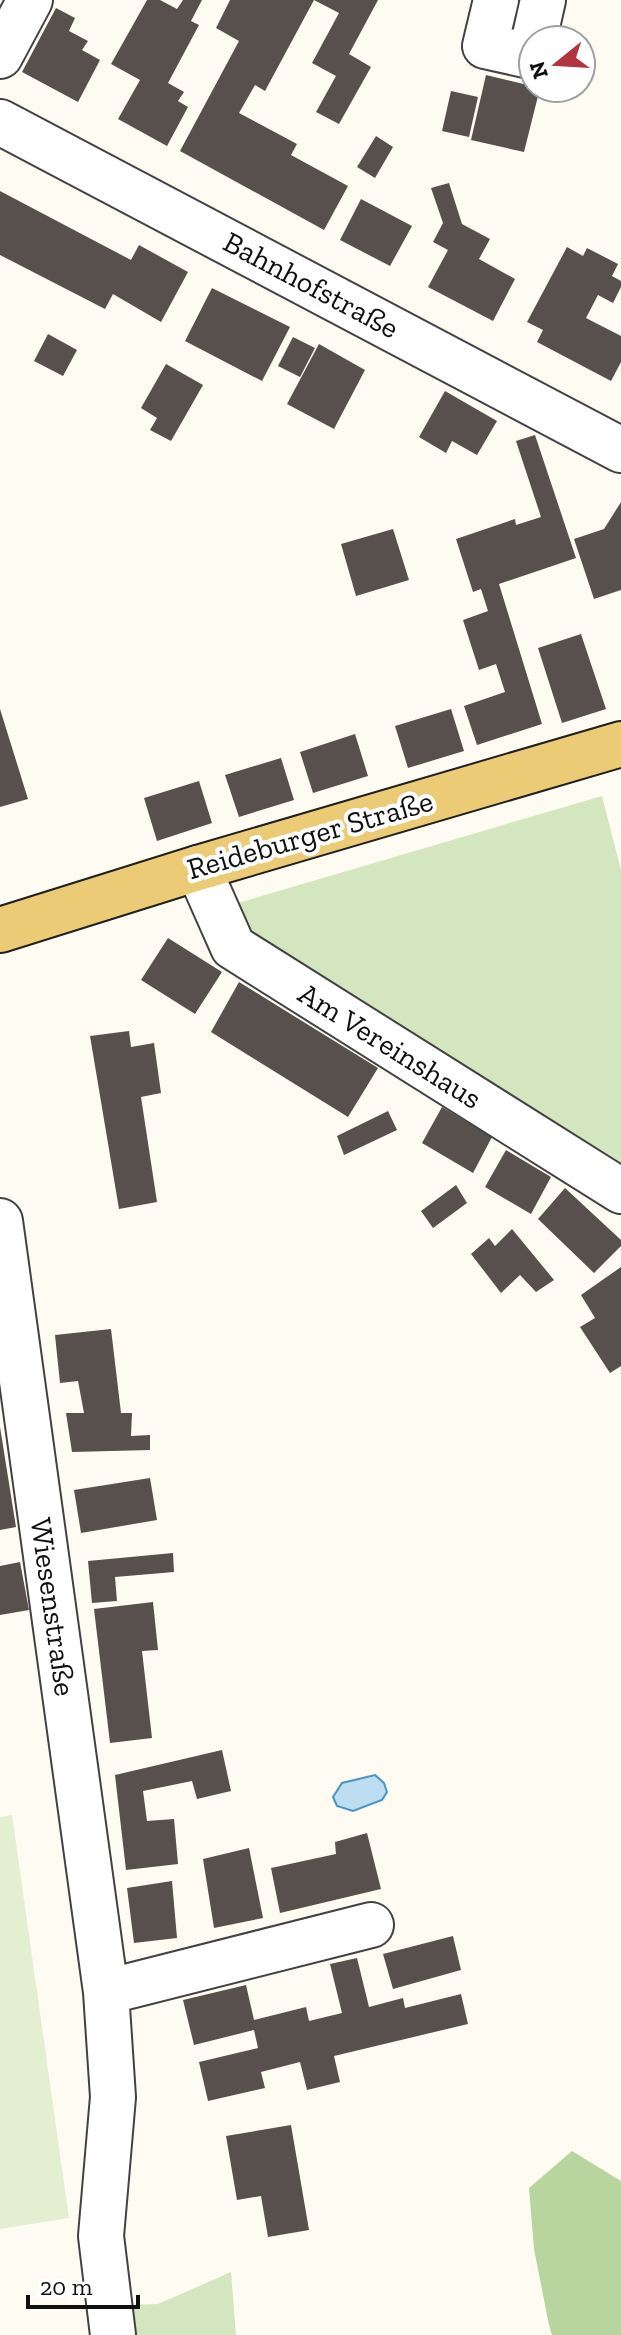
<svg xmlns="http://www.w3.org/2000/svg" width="621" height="2335" font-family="'Zilla Slab',serif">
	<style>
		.green { fill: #d4e6bf }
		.forest { fill: #b9d59f }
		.pitch { fill: #e4eed0 }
		.water { fill: #bcdef0; stroke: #4a94c0; stroke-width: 2 }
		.building { fill: #57504c }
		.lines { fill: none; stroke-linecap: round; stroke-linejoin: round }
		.minor-casing { stroke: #424242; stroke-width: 48 }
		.major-casing { stroke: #202020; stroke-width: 48 }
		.minor { stroke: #fff; stroke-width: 44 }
		.major { stroke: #ebcb75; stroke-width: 44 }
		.labels { text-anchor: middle; stroke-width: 8; stroke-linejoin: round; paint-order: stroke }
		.street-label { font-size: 30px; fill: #0f0f0f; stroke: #fff }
	</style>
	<rect width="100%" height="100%" fill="#fefbf2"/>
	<path class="green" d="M602,796L621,870V1168L250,943L231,905Z
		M231,2272L236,2335H127L126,2305L158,2304Z"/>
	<path class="forest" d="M572,2151L621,2181V2335H552L549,2325L534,2249L529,2188Z"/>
	<path class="pitch" d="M12,1815L69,2218L0,2229V1817Z"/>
	<path class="water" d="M375,1775L384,1783L387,1792L382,1800L353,1811L337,1806L333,1797L342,1783Z"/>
	<path class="building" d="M147,0H160L177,9L183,0H202L191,21L199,25L168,83L184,92L178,101L188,107L167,146L118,119L140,80L111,64Z
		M230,0H314L265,91L255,85L239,113L297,144L291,155L348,186L324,230L180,151L239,41L216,28Z
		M314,0H378L349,54L371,67L339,124L316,112L336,76L312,63L339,13Z
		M56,8L75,18L69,31L88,41L82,50L100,60L78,102L22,72Z
		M486,75L540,88L524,152L471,140Z
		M451,91L478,97L469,137L442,131Z
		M376,136L393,147L375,178L357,167Z
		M449,183L462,224L490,239L479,259L515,279L493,321L428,287L448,250L433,242L443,223L431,188Z
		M0,191L131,260L139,245L188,272L161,322L113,294L105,309L0,255Z
		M361,199L412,226L390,266L340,240Z
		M567,247L583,256L587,248L618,264L612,276L621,281V287L613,303L598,295L586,318L621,336V362L611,381L537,342L543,330L527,322Z
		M212,288L290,327L262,381L185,341Z
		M48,334L77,350L63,376L34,361Z
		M293,337L315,348L300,377L278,366Z
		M319,344L365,370L334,429L287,404Z
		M166,364L203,385L171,441L150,430L157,418L141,408Z
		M445,391L497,421L477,455L452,441L446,453L419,437Z
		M535,435L576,558L499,584L542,724L477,745L464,706L505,692L496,664L479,670L463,620L488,611L481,589L473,592L456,539L515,519L516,525L541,517L516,441Z
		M621,502V590L594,599L574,539L604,529Z
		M393,529L409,580L356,596L341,544Z
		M581,634L606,709L562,723L538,648Z
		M0,709L28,799L0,807Z
		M451,709L464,751L408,768L395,726Z
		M355,734L368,776L313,793L300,752Z
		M281,758L294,800L239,817L225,775Z
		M199,781L212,823L157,841L144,798Z
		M168,938L222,972L195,1014L141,980Z
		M239,982L378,1068L348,1117L211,1032Z
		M129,1031L131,1047L154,1043L161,1093L141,1097L157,1202L119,1209L90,1036Z
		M442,1107L492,1137L473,1173L422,1143Z
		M388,1111L397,1130L344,1155L337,1136Z
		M506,1150L551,1177L531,1214L485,1187Z
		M456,1185L467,1203L433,1228L421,1211Z
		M565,1188L621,1240V1246L594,1273L538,1219Z
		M512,1229L554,1280L536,1292L520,1275L501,1293L471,1254L489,1238L495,1246Z
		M621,1267V1366L610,1373L580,1327L595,1318L581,1295Z
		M111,1329L121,1413H132L131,1436L150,1435V1450L72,1452L66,1413H84L78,1381L60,1383L55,1335Z
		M0,1427L16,1527L0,1530Z
		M150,1478L157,1520L81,1533L74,1490Z
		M173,1553L174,1572L115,1577L117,1601L92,1603L88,1561Z
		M20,1562L29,1610L0,1615V1566Z
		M153,1602L158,1650L142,1651L152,1738L110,1743L94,1609Z
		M222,1750L231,1791L197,1799L192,1781L143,1791L147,1821L174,1819L178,1864L126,1870L115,1775Z
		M367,1833L381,1889L280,1913L271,1868L336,1854L335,1842Z
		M249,1848L263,1918L214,1928L203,1859Z
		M172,1881L177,1938L134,1943L127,1888Z
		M453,1936L461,1970L393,1989L383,1954Z
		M357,1958L369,2007L403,1998L405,2008L461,1994L468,2024L334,2056L340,2082L307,2090L300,2062L261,2072L265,2088L208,2101L199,2062L258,2048L254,2030L194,2045L183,2000L246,1985L254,2020L306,2007L309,2021L342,2013L330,1964Z
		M291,2125L309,2230L268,2237L261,2196L237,2200L226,2136Z"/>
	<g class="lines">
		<defs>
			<path id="minor" d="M496,0L485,46L530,56L533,44
				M534,40L543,0
				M0,56L30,0
				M0,122L621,450
				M198,868L233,947L621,1191
				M0,1221L106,1992L113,2097L101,2236L113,2335
				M106,1992L371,1925"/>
			<path id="major" d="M0,930L198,868L621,744"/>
		</defs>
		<use href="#minor" class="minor-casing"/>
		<use href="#major" class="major-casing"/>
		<use href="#minor" class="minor"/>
		<use href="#major" class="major"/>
	</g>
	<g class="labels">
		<g class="street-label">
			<text transform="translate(311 285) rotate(28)" y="10">Bahnhofstraße</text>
			<text transform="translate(310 835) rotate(-16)" y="10">Reideburger Straße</text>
			<text transform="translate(390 1046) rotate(32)" y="10">Am Vereinshaus</text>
			<text transform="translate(53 1607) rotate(82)" y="10">Wiesenstraße</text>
		</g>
	</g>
	<g transform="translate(557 64) rotate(252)"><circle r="38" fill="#ffffff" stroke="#9f9f9f" stroke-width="2"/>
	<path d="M0-6L14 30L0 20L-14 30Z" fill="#b2343e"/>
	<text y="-12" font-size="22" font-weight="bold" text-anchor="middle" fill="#0f0f0f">N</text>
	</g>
	<path d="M28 2295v12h110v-12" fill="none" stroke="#0f0f0f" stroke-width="4"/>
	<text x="40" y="2295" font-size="24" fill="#0f0f0f" stroke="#ffffff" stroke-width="6" paint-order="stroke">20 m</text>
</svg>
